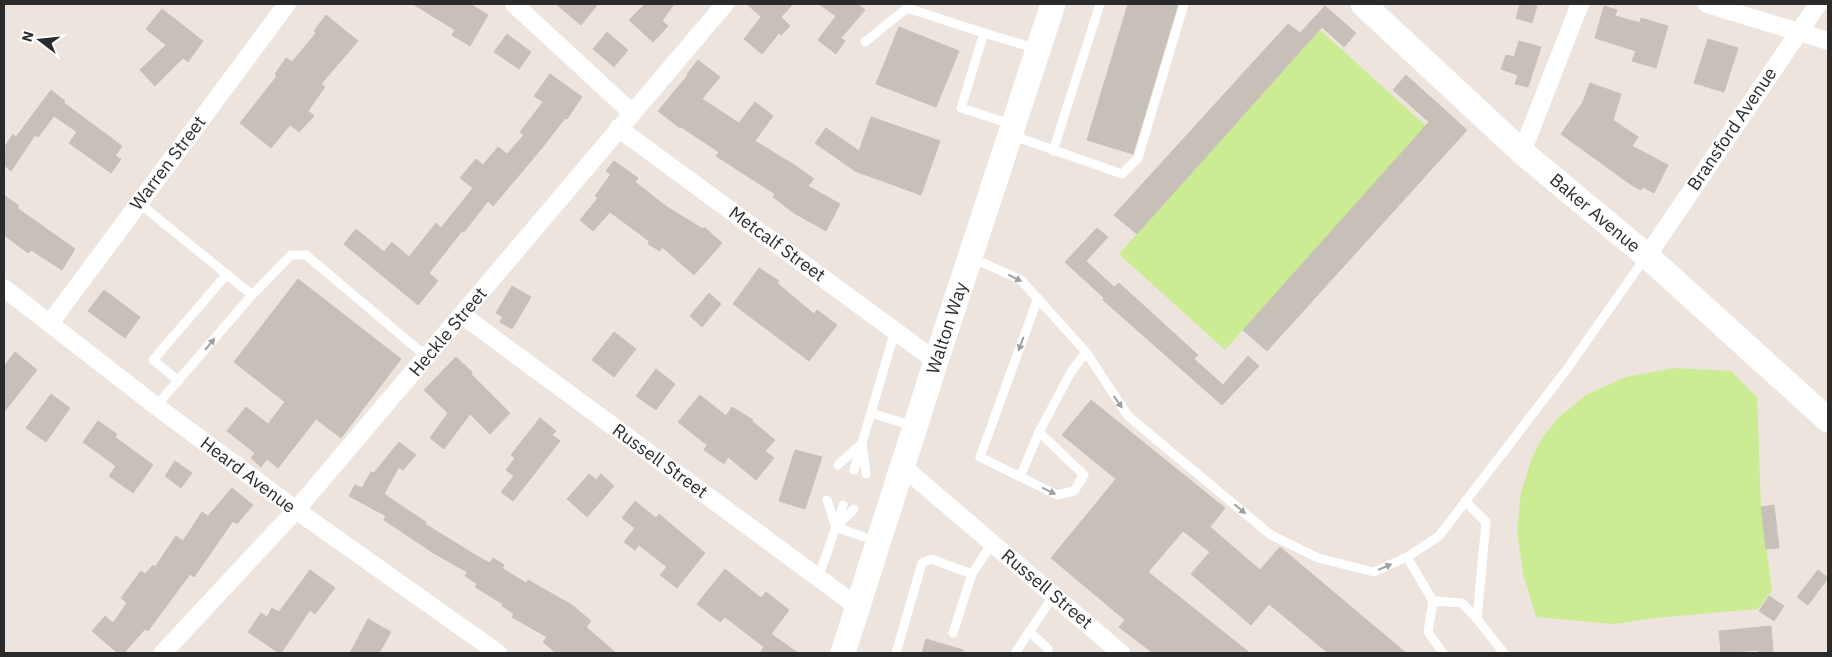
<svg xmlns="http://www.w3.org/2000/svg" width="1832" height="657" font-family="'IBM Plex Sans',sans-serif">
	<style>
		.pitch { fill: #cbec93 }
		.building { fill: #c6c0b8; stroke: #c9c1b6 }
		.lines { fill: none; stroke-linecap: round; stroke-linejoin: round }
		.lane { stroke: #fff; stroke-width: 9 }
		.street { stroke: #fff; stroke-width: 18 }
		.secondary { stroke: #fff; stroke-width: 25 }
		.oneway { fill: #a0a0a0 }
		.labels { text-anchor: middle; stroke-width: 4; stroke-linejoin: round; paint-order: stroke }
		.street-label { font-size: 18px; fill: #2b2b2b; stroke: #fff }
	</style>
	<rect width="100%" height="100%" fill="#ede5dd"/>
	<path class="pitch" d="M1320,30L1426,126L1225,350L1119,254Z
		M1675,368L1731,371L1757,397L1761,507L1772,590L1758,609L1655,618L1613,624L1536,617L1523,573L1517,531L1521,492L1533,455L1543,437L1557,419L1586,395L1625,377Z"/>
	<path class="building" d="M413,4H470L488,15L470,46L452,35L455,30Z
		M556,4H598L581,25Z
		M645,4H674L662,21L668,26L653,42L629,20Z
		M747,4H793L781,17L790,26L781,35L779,33L762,54L744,39L761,17Z
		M819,4H858L865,10L841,38L845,41L836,54L818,40L836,16Z
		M1128,4H1178L1133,154L1087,140Z
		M1520,4L1537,6L1532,23L1516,18Z
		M1325,6L1356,33L1344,47L1322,27L1137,234L1114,215L1288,24L1300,33Z
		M1604,6L1617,10L1615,16L1640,23L1641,18L1668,26L1656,68L1632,61L1636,51L1595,38Z
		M162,9L203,41L188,62L183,58L155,86L140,70L166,45L146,29Z
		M326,15L358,41L321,84L325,87L308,111L314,116L299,132L290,125L271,148L240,123L277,76L275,74L286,58L292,62L316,33L314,31Z
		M899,27L959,51L936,107L876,84Z
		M607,32L628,50L614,67L593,49Z
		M507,34L531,52L519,69L494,52Z
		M1708,39L1738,48L1724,92L1694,83Z
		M1519,41L1541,47L1528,87L1515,84L1518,75L1501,69L1506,55L1514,57Z
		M698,60L720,77L702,99L739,123L755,102L773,116L755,141L796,166L814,179L808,186L840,204L826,231L794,213L773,197L775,194L716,156L719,152L681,127L680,128L658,111L688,75L687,74Z
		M550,74L582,97L567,119L565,118L542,148L493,206L488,201L464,232L462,231L429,273L438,281L418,305L344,244L356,229L384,252L392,242L409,257L436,223L441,228L473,188L460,178L476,159L483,165L498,147L507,154L524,135L520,132L543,102L534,96Z
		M1406,75L1467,130L1267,351L1243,330L1429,122L1393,90Z
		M1590,83L1621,94L1613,120L1638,137L1632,146L1668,165L1654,193L1643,187L1641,190L1630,184L1561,134L1583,102Z
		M51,90L65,101L64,103L122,146L115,156L121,159L111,173L69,143L77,132L54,116L38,137L35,135L11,171L4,165V148L13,134L16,137Z
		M871,117L940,141L921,195L855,171L815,143L826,128L859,151Z
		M614,161L638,178L635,182L667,207L703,229L704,227L722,243L694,275L662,247L660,251L648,244L649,241L610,212L593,231L580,220L598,198L595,196L611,174L606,171Z
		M4,195L19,206L17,208L75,249L62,270L31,250L28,253L4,235Z
		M1097,228L1108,237L1086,261L1114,287L1119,283L1198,355L1194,359L1223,385L1248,356L1259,366L1222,405L1103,300L1104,298L1065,262Z
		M759,268L779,281L777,283L814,314L817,310L837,325L809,361L733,304Z
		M298,279L401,359L341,438L316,419L278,468L267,459L261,467L251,458L255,453L227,431L246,407L268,424L285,402L234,362Z
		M512,286L531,297L512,329L500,322L503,317L496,313Z
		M104,290L140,317L125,338L88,311Z
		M709,293L721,304L702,327L690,316Z
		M614,332L636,349L614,377L592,360Z
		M15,352L37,370L4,412V366Z
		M456,357L472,372L471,374L510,413L490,434L470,414L444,449L430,438L448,413L424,390Z
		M656,369L675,384L656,410L636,396Z
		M51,394L70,408L46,442L26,428Z
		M700,395L726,416L732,407L753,420L752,421L775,440L765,451L774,458L756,480L728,457L724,464L704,450L707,445L678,422Z
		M1091,400L1225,508L1210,527L1260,570L1280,547L1406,653H1328L1269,604L1251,625L1191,574L1210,552L1183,531L1148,572L1250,653H1153L1119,627L1125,620L1051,558L1116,479L1062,435Z
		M540,418L556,431L552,435L560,441L513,501L501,492L514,476L506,470L515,458L511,455Z
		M98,421L117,434L115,437L153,465L133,493L109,476L116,466L83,442Z
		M399,442L416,455L403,470L399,467L384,494L426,522L425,524L477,556L490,563L493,558L504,565L502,568L526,583L528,580L572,605L591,621L586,627L616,653H556L543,642L547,637L512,617L514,614L502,606L503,604L475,587L477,584L465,576L467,572L435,554L384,520L386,516L349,496L355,485L362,488L371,472L374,473Z
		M795,450L822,457L805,509L779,501Z
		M175,461L192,473L181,488L165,476Z
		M589,474L596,480L601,474L614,486L587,517L567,499Z
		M232,488L253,505L237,524L233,521L194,577L190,574L148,631L145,629L124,653H118L92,631L105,616L113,623L127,603L121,598L141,571L145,574L153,565L155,567L176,536L183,541L202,512L208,516Z
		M635,501L656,518L659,514L705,553L677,588L660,575L667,567L639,545L635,550L624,542L635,528L622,518Z
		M1774,505L1779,548L1766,549L1761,507Z
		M725,569L761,598L766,592L789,610L771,634L798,653H760L764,647L725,617L720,622L697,604Z
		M310,570L335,588L315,614L310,610L281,653H279L248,632L261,613L267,617L272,608L279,612Z
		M1818,570L1828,578L1808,605L1797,597Z
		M1769,596L1784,606L1774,621L1759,611Z
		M368,619L391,632L379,653H350Z
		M1771,626L1773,653H1758V650L1721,653L1719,631Z
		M926,639L963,650V653H922Z"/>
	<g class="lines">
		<path class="lane" d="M907,8L984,33
			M865,42L907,8L909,4
			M1011,124L961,108L984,33L1038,49
			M1011,135L1122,174L1138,158L1184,4
			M1053,151L1100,4
			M139,203L252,295
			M972,258L1021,280L1086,352L1128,416L1271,535L1318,558L1374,572L1407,557L1439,536L1567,369L1645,258
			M1038,298L980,457L1057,495L1074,491L1084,475L1039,432L1071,372L1086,352
			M179,381L153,360L227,274
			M156,406L252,295L291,255H306L427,357
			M871,413L913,426
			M862,443L866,474
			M838,465L862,443L895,331
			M854,470L861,446
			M1020,477L1039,432
			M1465,501L1486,522L1477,619
			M837,524L843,505
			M836,527L878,542
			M836,527L854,509
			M1407,557L1433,601L1428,632L1443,653
			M972,574L992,543
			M818,578L836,527L827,500
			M1433,601L1462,603L1477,619L1504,653
			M1029,631L1048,649V653
			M896,653L922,563L931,559L972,574L953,633
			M1015,653L1054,595"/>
		<path class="street" d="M514,4L631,112
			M1707,4L1828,41
			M618,128L936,361
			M1522,152L1580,4
			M1647,256L1818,4
			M4,288L156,406L296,510L498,653
			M462,315L858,607
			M50,323L287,4
			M903,467L1121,653
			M163,653L296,510L725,4"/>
		<path class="secondary" d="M1363,4L1522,152L1647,256L1828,420
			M843,653L936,361L1053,4"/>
	</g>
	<defs><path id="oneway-solid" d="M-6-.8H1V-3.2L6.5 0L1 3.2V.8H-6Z" transform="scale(1.25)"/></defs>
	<g class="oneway">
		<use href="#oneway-solid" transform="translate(1015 278) rotate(27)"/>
		<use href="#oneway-solid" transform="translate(210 344) rotate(-50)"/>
		<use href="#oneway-solid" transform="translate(1021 344) rotate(110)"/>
		<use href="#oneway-solid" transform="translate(1118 402) rotate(55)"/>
		<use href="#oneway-solid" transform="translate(1049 491) rotate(26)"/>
		<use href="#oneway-solid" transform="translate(1240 509) rotate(40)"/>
		<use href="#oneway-solid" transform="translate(1385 567) rotate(-23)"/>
	</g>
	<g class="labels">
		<g class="street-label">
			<text transform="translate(1732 129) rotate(-56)" y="6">Bransford Avenue</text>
			<text transform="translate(168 163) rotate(-53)" y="6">Warren Street</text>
			<text transform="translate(1595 213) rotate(40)" y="6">Baker Avenue</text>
			<text transform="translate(777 244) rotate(36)" y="6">Metcalf Street</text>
			<text transform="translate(947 328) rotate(-72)" y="6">Walton Way</text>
			<text transform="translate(448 332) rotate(-50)" y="6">Heckle Street</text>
			<text transform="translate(660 461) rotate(36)" y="6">Russell Street</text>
			<text transform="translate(248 475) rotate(37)" y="6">Heard Avenue</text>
			<text transform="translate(1047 589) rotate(40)" y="6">Russell Street</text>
		</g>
	</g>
	<rect width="1832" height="657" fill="none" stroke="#2b2b2b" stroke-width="10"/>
	<g transform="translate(40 40) rotate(286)" stroke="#ffffff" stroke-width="4" paint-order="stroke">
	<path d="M0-4L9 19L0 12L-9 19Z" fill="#2b2b2b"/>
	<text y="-8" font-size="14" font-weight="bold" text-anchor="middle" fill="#2b2b2b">N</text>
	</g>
</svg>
